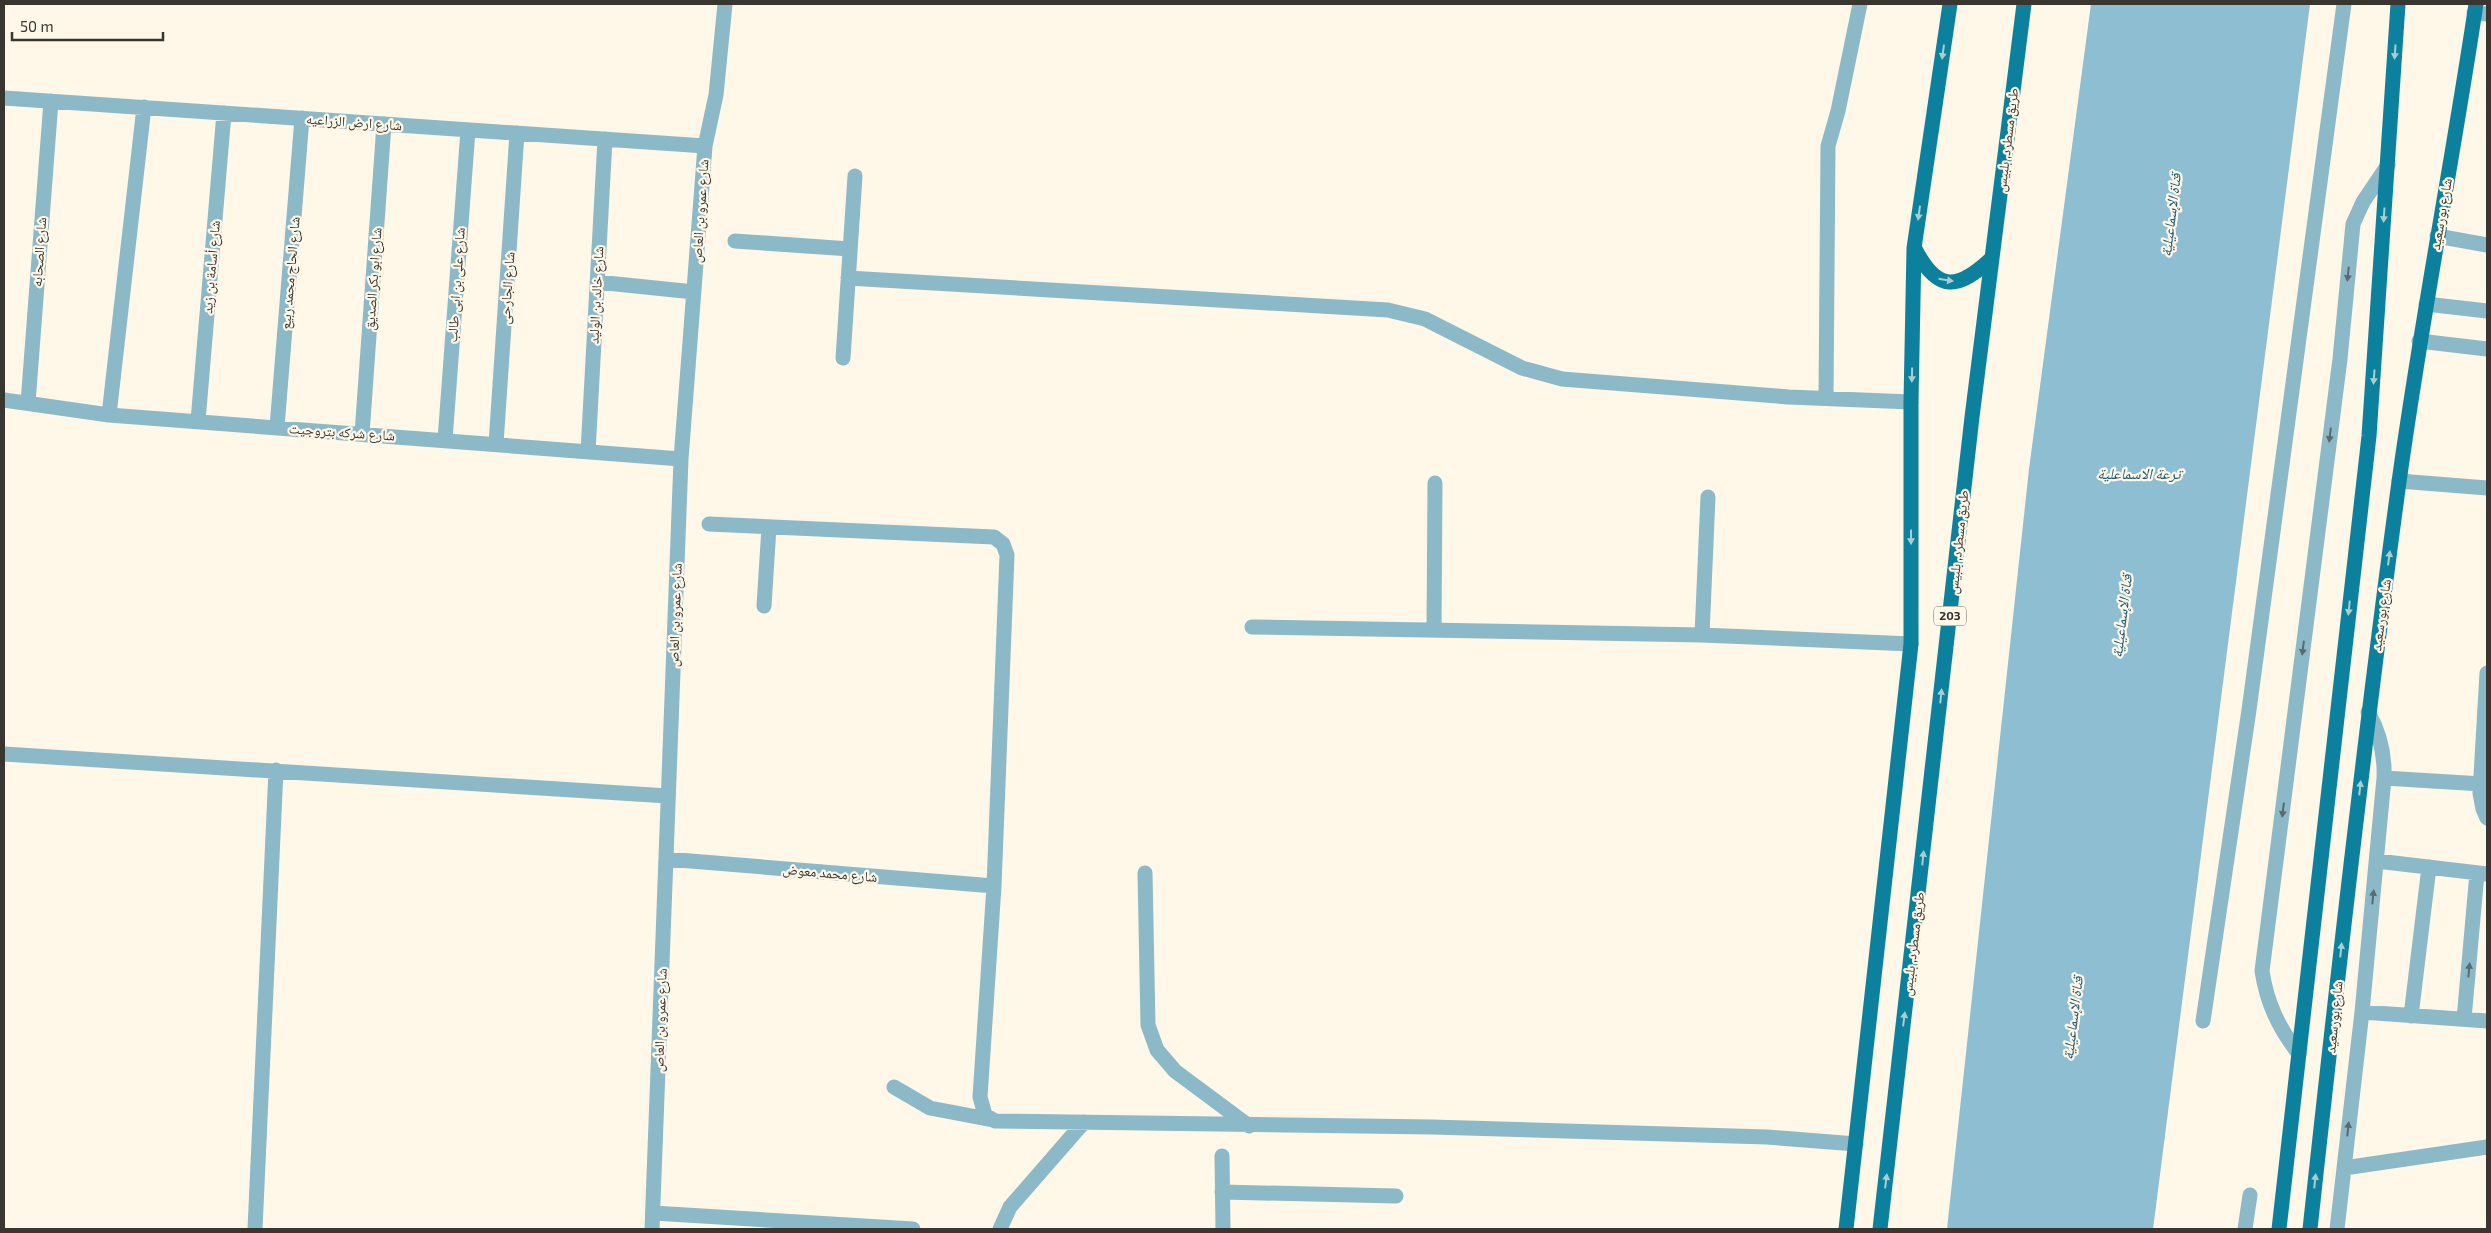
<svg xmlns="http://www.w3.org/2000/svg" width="2491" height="1233" font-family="'Exo 2','Noto Naskh Arabic',sans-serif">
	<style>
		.water { fill: #8dbed1 }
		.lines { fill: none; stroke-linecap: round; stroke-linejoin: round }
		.minor { stroke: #8bb9c8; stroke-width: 15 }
		.major { stroke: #0c819e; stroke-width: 15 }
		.oneway { fill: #aacece }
		.oneway2 { fill: #5a6a6d }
		.labels { text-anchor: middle; stroke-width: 4.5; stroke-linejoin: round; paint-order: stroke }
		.shield { fill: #fff7e8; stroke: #747067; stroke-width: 1 }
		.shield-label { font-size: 12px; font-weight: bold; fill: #393630 }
		.street-label { font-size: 14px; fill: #393630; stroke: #fff7e8 }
		.water-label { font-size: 15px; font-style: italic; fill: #19596d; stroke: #fff7e8 }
	</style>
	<rect width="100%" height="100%" fill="#fff7e8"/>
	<path class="water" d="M2091,4H2310L2153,1229H1947L2029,469Z"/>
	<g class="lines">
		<path class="minor" d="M2474,13L2487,14
			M4,98L705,146
			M2437,236L2487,245
			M735,241L850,249
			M848,278L1388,310L1425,319L1522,368L1562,379L1789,397L1911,402
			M597,282L694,292
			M2426,304L2487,311
			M2419,341L2487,349
			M843,358L855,176
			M1826,398L1828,146L1838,111L1860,4
			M4,400L109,415L681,459
			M28,403L51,101
			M109,415L144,107
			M198,421L224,113
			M277,427L302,118
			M362,434L384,124
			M445,440L468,130
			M496,444L517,133
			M588,452L605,139
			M2399,481L2487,488
			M709,524L994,537L1003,544L1007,555L994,886L980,1097L985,1115L995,1121L1432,1127L1767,1137L1856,1144
			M764,606L769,527
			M1252,627L1702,635L1911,644
			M1434,630L1435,483
			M1702,635L1708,497
			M2487,673L2480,793L2483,809L2487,818
			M4,754L668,796
			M2384,778L2482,784
			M666,859L994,886
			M2377,861L2487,874
			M1145,873L1148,1025L1157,1050L1175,1071L1249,1126
			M2362,1012L2487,1021
			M2411,1016L2429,867
			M2464,1019L2477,873
			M2203,1021L2249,710L2344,4
			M2299,1054C2279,1028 2267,1004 2262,971L2340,359L2353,224L2363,202L2388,165
			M894,1087L930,1108L993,1120
			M1222,1156L1223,1229
			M2344,1168L2487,1147
			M1222,1192L1396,1196
			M653,1213L913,1229
			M255,1229L276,770
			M652,1229L681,459L705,146L716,95L725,4
			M1000,1229L1010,1207L1084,1122
			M2245,1229L2250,1195
			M2337,1229L2362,1012L2384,778C2385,754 2380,733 2368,712"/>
		<path class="major" d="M1915,249C1938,293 1958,290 1992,258
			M1846,1229L1911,644V402L1914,248L1950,4
			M1880,1229L1972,417L2024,4
			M2279,1229L2369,436L2398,4
			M2310,1229C2337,980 2365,731 2399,482C2421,322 2452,164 2476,4"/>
	</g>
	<defs><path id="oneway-solid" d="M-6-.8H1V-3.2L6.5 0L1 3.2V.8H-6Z" transform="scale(1.25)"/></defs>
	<g class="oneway">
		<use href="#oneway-solid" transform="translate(1943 52) rotate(98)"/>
		<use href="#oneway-solid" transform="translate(2395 52) rotate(94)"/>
		<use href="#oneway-solid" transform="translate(1919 213) rotate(98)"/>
		<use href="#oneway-solid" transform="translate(2384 215) rotate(94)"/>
		<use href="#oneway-solid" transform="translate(1946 280) rotate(9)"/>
		<use href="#oneway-solid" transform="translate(1912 375) rotate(91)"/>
		<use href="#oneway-solid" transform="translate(2374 377) rotate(94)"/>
		<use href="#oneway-solid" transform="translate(1911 537) rotate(90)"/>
		<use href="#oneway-solid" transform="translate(2389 558) rotate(-82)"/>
		<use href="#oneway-solid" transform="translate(2349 608) rotate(96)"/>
		<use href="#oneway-solid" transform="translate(1941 696) rotate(-84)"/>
		<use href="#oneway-solid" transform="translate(2360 788) rotate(-84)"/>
		<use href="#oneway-solid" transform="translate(1923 858) rotate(-84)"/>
		<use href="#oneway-solid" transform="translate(2341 950) rotate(-84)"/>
		<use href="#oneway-solid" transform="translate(1904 1019) rotate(-83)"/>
		<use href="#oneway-solid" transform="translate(1886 1181) rotate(-83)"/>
		<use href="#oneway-solid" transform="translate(2315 1181) rotate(-84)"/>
	</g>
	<g class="oneway2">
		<use href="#oneway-solid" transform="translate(2348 274) rotate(96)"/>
		<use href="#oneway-solid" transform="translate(2330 435) rotate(97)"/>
		<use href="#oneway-solid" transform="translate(2303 648) rotate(97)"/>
		<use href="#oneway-solid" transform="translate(2283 810) rotate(97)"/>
		<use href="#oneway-solid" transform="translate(2373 897) rotate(-84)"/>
		<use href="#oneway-solid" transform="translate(2469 970) rotate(-85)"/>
		<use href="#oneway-solid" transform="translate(2348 1129) rotate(-84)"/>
	</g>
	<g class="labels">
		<rect class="shield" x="1934" y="606.5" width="32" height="19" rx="4"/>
		<g class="shield-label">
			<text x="1950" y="620">203</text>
		</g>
		<g class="street-label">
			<text transform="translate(354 122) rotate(4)" y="5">شارع ارض الزراعيه</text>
			<text transform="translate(2007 140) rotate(-83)" y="5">طريق مسطرد, بلبيس</text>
			<text transform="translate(700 211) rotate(-86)" y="5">شارع عمرو بن العاص</text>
			<text transform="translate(2441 214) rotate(-80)" y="5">شارع بورسعيد</text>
			<text transform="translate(39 252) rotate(-86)" y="5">شارع الصحابه</text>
			<text transform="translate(211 267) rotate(-85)" y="5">شارع أسامة بن زيد</text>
			<text transform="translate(290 273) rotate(-85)" y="5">شارع الحاج محمد ربيع</text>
			<text transform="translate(373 279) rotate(-86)" y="5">شارع ابو بكر الصديق</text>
			<text transform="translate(456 285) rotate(-86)" y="5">شارع على بن ابى طالب</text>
			<text transform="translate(507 288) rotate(-86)" y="5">شارع الجارحى</text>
			<text transform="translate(596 295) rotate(-87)" y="5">شارع خالد بن الوليد</text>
			<text transform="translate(342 432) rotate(4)" y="5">شارع شركه بتروجيت</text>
			<text transform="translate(1958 542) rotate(-84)" y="5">طريق مسطرد, بلبيس</text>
			<text transform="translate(675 615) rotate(-88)" y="5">شارع عمرو بن العاص</text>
			<text transform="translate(2381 615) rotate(-82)" y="5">شارع بورسعيد</text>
			<text transform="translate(830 873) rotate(5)" y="5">شارع محمد معوض</text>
			<text transform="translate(1913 944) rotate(-83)" y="5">طريق مسطرد, بلبيس</text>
			<text transform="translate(2334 1017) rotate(-84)" y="5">شارع بورسعيد</text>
			<text transform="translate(660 1020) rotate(-88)" y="5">شارع عمرو بن العاص</text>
		</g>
		<g class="water-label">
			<text transform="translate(2171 215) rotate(-83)" y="5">قناة الإسماعيلية</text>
			<text x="2139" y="479">ترعة الاسماعلية</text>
			<text transform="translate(2122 616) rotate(-83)" y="5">قناة الإسماعيلية</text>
			<text transform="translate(2073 1018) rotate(-83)" y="5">قناة الإسماعيلية</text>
		</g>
	</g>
	<rect width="2491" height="1233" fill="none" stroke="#393630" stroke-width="10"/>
	<path d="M12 32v8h151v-8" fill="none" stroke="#393630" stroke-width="2.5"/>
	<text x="20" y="32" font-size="15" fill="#393630" stroke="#fff7e8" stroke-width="4" paint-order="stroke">50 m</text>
</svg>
